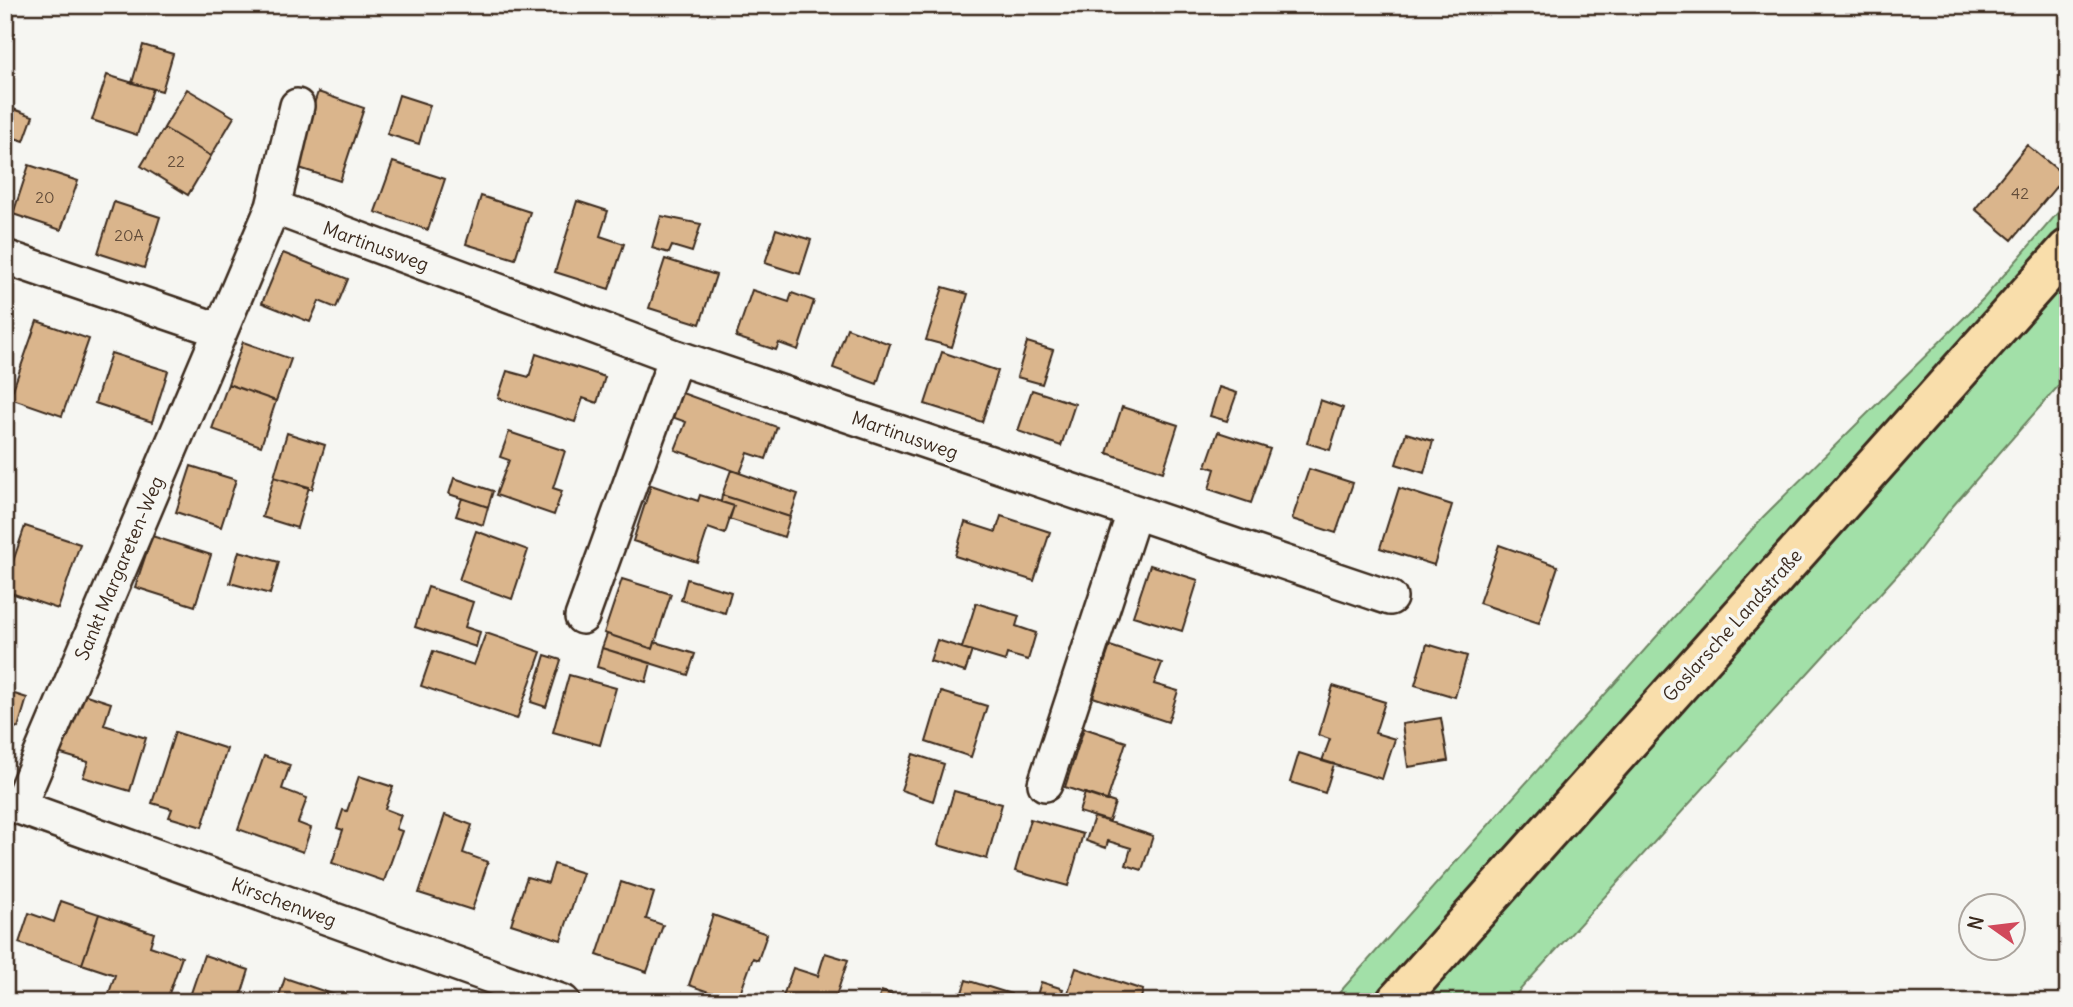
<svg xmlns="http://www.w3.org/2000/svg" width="2073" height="1007" font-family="Delius,sans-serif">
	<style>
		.green { fill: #a2e0a8; stroke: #6e8563; stroke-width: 2 }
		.building { fill: #dab58c; stroke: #3b2a1e; stroke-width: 2 }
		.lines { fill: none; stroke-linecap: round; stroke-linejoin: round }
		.minor-casing { stroke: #3b2a1e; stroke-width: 38 }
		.major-casing { stroke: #3b2a1e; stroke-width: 44 }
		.minor { stroke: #f6f6f2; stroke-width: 33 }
		.major { stroke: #f9deab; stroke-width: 38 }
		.labels { text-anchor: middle; stroke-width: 7; stroke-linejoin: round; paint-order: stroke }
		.number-label { font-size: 16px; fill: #634d3a }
		.street-label { font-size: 19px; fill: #3b2a1e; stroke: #f6f6f2 }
	</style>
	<rect width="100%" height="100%" fill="#f6f6f2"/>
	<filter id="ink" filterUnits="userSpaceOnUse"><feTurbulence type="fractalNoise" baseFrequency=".0143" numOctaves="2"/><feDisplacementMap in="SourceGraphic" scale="14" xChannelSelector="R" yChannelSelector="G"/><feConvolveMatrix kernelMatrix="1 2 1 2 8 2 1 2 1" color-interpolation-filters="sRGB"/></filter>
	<g filter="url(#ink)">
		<path class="green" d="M2068,201V375L1952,507L1916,554L1509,1002H1331L1763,517L1984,298Z"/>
		<path class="building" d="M143,45L173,54L162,91L132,83Z
			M107,75L153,89L137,135L92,120Z
			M187,89L234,117L211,156L164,128Z
			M318,92L364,108L340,181L293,166Z
			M399,95L430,105L419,144L387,134Z
			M5,106L33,116L24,141L5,135Z
			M164,128L211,156L188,195L141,166Z
			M2027,145L2065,176L2012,240L1975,209Z
			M393,162L445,179L428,230L375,212Z
			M29,165L78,181L61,230L13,214Z
			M481,196L530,212L515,259L466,244Z
			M577,201L608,211L600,236L624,244L609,289L555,272Z
			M114,202L160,217L144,268L98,253Z
			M661,216L701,224L692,252L672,246L669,253L652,248Z
			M776,229L811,240L800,274L765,263Z
			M283,253L348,279L336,308L319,301L310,322L262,303Z
			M665,259L716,275L700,324L649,308Z
			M943,287L968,294L952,347L926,340Z
			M752,290L789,302L792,293L814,301L798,350L779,343L776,350L736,337Z
			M37,321L89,339L62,416L10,398Z
			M847,328L890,344L877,384L833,368Z
			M243,342L291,359L276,401L228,384Z
			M1027,342L1053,350L1042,384L1017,377Z
			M942,352L998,371L982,422L925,404Z
			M111,353L168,371L152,422L95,403Z
			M536,354L605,377L597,403L583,398L575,422L498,398L507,371L529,377Z
			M228,384L276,401L261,446L212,429Z
			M1219,387L1237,393L1227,421L1210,416Z
			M1032,390L1075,404L1061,446L1018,431Z
			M682,393L777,427L766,459L748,453L740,473L675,450L686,422L672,417Z
			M1320,400L1343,408L1330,450L1307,443Z
			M1122,407L1178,425L1163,472L1107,453Z
			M509,432L565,451L553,488L562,491L554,515L496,495L509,460L500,457Z
			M1218,432L1270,449L1251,503L1209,489L1215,469L1206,466Z
			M287,433L325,445L312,489L274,477Z
			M1406,433L1433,441L1424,473L1396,464Z
			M191,466L236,480L221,527L176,512Z
			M1309,469L1353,483L1336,533L1292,519Z
			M731,470L798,494L790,517L722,495Z
			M274,477L309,487L297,528L262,517Z
			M454,478L493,491L488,507L449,494Z
			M651,485L698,501L700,495L734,506L725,534L708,528L697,562L633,541Z
			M1399,488L1452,505L1434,565L1380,548Z
			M722,495L790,517L784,537L729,519L734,506L721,502Z
			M462,498L488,507L483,525L456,516Z
			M1001,516L1050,532L1034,581L955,556L965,522L996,532Z
			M25,526L80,544L58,609L5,591V585Z
			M476,531L528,550L512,599L459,580Z
			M152,536L211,555L195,606L135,587Z
			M1499,545L1558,566L1539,623L1479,603Z
			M239,551L279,562L270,594L230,583Z
			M1150,565L1198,580L1182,631L1133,616Z
			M622,579L671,594L653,649L604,633Z
			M687,579L731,592L725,613L681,600Z
			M428,587L473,602L465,627L480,632L476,647L415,627Z
			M976,603L1019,616L1016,626L1036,633L1028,660L1007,654L1005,661L962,648Z
			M486,633L541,652L517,719L421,686L433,651L474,665Z
			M607,634L653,649L655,642L695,654L688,675L602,648Z
			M937,640L972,651L965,672L930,661Z
			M1427,644L1467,656L1455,697L1415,685Z
			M1110,646L1162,663L1154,684L1178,691L1168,722L1093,697Z
			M602,648L651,663L646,682L597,667Z
			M545,655L561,660L546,707L531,702Z
			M569,675L616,688L600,745L553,732Z
			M1333,686L1385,702L1375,733L1395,739L1382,779L1322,761L1330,739L1318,735Z
			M5,691L27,698L18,728L5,724Z
			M77,692L111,703L104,725L146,738L130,791L83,777L88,762L58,753Z
			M941,692L987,706L971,757L926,742Z
			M1441,718L1448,761L1408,767L1402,724Z
			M1084,728L1126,742L1107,801L1065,787Z
			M175,732L227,749L202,827L169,817L172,809L152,803Z
			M1299,753L1334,764L1325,793L1290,782Z
			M913,754L944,764L933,801L901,790Z
			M264,756L290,765L282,789L307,798L298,823L311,828L303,852L238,829Z
			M359,776L393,787L385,809L401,815L396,829L402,831L384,881L332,863L343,830L337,828L343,810L347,811Z
			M954,791L1002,804L987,859L938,845Z
			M1085,793L1115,803L1109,821L1079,812Z
			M445,815L472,825L463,853L488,862L472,910L419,893Z
			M1094,817L1153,836L1142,870L1126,865L1131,848L1108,841L1106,848L1086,841Z
			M1030,819L1083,834L1068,886L1015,871Z
			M554,864L583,873L561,940L511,924L527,877L548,883Z
			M621,882L654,893L646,919L663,925L647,972L597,955Z
			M61,901L99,914L82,964L19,943L29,913L54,922Z
			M99,914L154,933L150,946L182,957L166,1002H106L115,975L82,964Z
			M713,915L767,934L758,960L753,958L737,1002L689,985Z
			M825,953L848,960L834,1002H781L793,968L818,976Z
			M204,955L249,970L239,1002H188Z
			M1076,968L1143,990L1140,1002H1076L1066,998Z
			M285,978L353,1001V1002H277Z
			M966,980L1011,994L1010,1002H959Z
			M1041,982L1063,989L1059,1002H1035Z
			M881,991L916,1002H878Z"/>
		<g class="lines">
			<defs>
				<path id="minor" d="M273,207L676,357L1390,598
					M5,257L219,330
					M582,617L676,357
					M1045,784L1134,513
					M5,802L563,1002
					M19,806L273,207L297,106"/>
				<path id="major" d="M1396,1002L2068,249"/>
			</defs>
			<use href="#minor" class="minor-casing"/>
			<use href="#major" class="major-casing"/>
			<use href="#minor" class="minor"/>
			<use href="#major" class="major"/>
		</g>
	</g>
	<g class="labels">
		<g class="number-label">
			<text x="176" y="167">22</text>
			<text x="2020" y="199">42</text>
			<text x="45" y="203">20</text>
			<text x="129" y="241">20A</text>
		</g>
		<g class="street-label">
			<text transform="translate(376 246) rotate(20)" y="7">Martinusweg</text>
			<text transform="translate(905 435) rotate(19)" y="7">Martinusweg</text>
			<text transform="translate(119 568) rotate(-67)" y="7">Sankt Margareten-Weg</text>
			<text transform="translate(1732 625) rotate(-48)" y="7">Goslarsche Landstraße</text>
			<text transform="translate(284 902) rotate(20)" y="7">Kirschenweg</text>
		</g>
	</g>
	<rect width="2073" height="1007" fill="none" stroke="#f6f6f2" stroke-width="28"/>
	<rect x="14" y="14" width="2045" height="979" fill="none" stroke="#3b2a1e" stroke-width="2.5" filter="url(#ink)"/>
	<g transform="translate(1992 927) rotate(284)"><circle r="33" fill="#f6f6f2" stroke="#aba49d" stroke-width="2"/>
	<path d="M0-5L12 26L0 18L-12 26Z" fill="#d1495b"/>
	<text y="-10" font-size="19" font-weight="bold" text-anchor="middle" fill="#3b2a1e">N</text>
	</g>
</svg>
